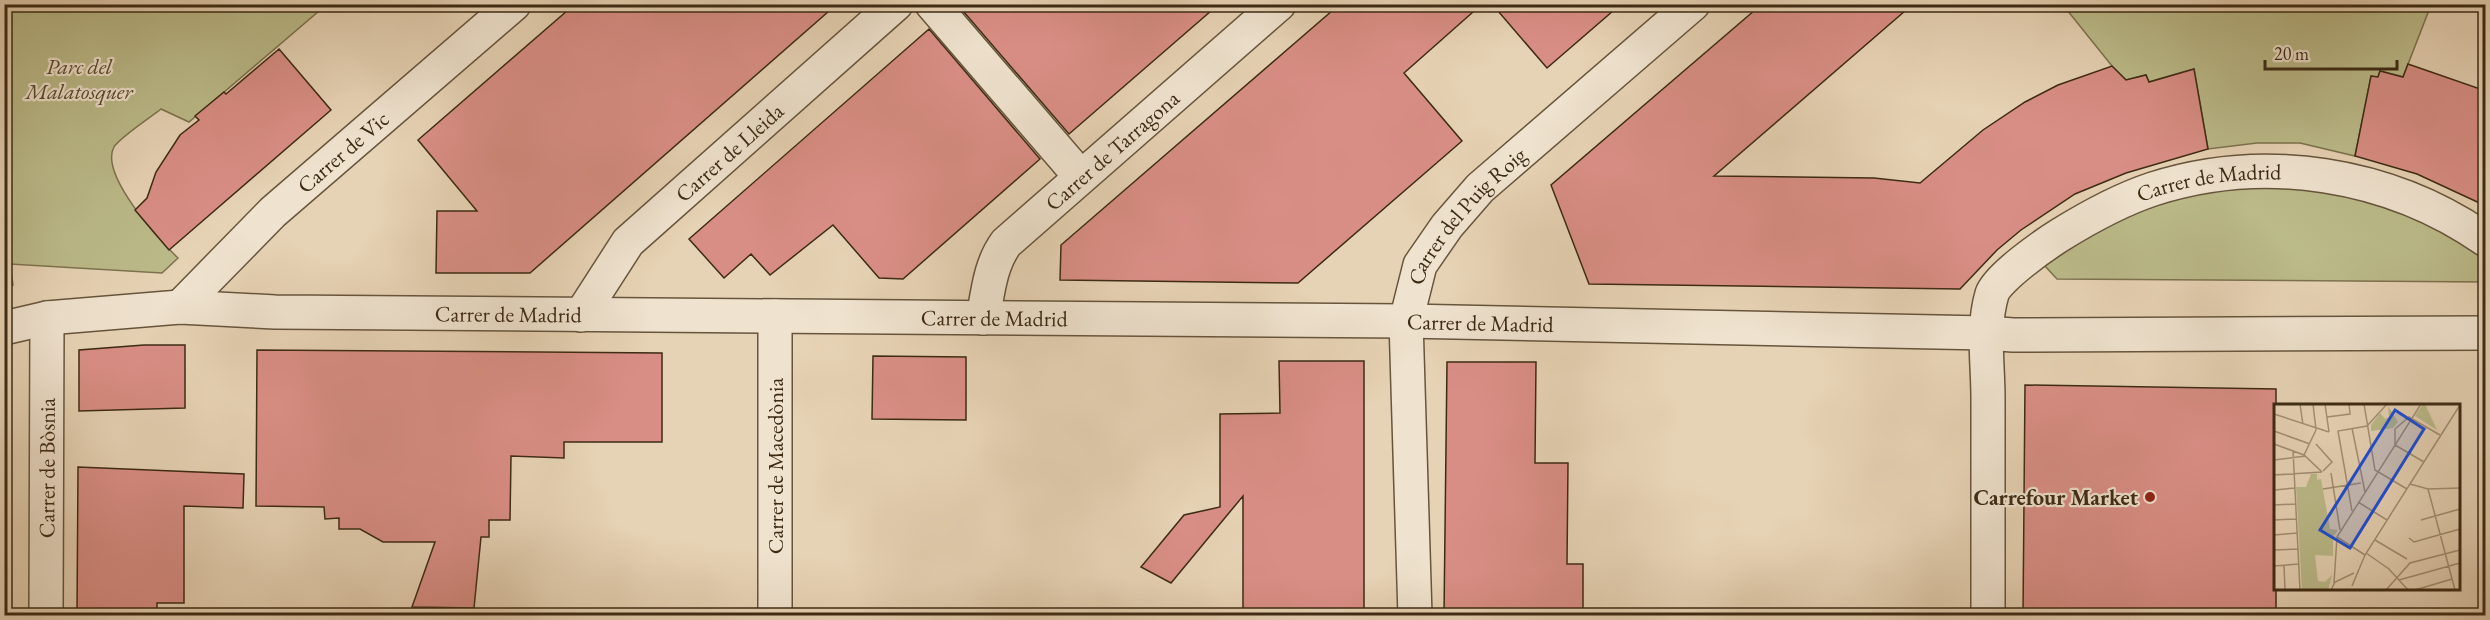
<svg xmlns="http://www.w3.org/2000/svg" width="2490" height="620" font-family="'EB Garamond',serif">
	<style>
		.green { fill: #bbba89; stroke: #7c724e; stroke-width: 1.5 }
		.building { fill: #d98e85; stroke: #3d2b14; stroke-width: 1.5 }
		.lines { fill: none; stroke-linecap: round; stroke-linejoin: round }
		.minor-casing { stroke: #67553c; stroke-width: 36 }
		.minor { stroke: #efe2ce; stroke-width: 33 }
		.poi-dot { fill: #8f2418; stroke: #efe2ce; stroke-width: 2 }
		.labels { text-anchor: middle; stroke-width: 4.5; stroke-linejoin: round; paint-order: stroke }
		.park-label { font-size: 22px; font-style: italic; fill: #56482b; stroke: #efe2ce }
		.street-label { font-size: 22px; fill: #3d2b14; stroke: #efe2ce }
		.poi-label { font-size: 22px; font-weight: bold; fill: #3d2b14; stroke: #efe2ce; text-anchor: end }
		.inset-road { fill: none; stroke: #a28f74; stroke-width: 1.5 }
		.view { fill: #1d4ed8; fill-opacity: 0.15; stroke: #1d4ed8; stroke-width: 3 }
		.inset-edge { fill: none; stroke: #3d2b14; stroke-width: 3 }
	</style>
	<rect width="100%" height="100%" fill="#e6d2b4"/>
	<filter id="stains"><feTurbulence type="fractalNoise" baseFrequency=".00333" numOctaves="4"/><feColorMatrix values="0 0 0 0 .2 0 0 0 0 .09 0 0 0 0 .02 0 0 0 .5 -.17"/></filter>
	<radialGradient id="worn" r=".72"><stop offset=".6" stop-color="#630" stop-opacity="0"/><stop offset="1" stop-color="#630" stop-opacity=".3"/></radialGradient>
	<path class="green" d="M5,5H326L189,122L161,109C151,117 119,138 114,147C99,174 159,240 178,258L162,273L10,264L13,285L5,288Z
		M2063,5H2431L2403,77L2380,71L2378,77L2371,76L2355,156L2300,143H2257L2208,149L2194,69L2149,82L2146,75L2126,80L2112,66Z
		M2307,188C2374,197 2432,217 2485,260L2486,282L2057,279L2045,266C2099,226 2161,196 2229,189C2255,186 2281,188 2307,188Z"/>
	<path class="building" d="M575,4H837L530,273H436L437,211H477L418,140Z
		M957,4H1219L1069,134Z
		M1340,4H1482L1404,73L1462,141L1298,283L1060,280L1061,245Z
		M1492,4H1621L1547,68Z
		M1762,4H1913L1714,176L1874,178L1920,183L1983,130L2025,102L2058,85L2112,66L2126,80L2146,75L2149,82L2194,69L2208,149L2126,173L2075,194L2021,230L1997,250L1960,289L1589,284L1551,185Z
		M929,29L1040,159L903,279L879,278L833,225L770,275L751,254L724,278L689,239Z
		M279,49L331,110L169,250L135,210L147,198L156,172L180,135L199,120L195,116L224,92L226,94Z
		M2408,64L2486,91V206L2417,174L2355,156L2371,76L2378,77L2380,71L2403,77Z
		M144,345H185V408L79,411V350Z
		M257,350L662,353V442H564V458L511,456L510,520H489V537H481L474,608L412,607L435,542H383L360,529H339V518L325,519L324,507L256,506Z
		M873,356L966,357V420L872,419Z
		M1279,361H1364V615H1243V496L1171,583L1141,567L1184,515L1220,507V414L1280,413Z
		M1447,362H1536L1535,463H1568L1567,564H1583V615H1444Z
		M2025,385L2276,389V615H2023Z
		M78,467L244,474L243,508L184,506V603H157V615H77Z"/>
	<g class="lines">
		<defs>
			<g id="minor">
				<path d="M932,4L1080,176"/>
				<path id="s1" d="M180,307L273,212L514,4"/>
				<path id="s2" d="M581,315L628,242L896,4"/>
				<path id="s3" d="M983,318C988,292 990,265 1006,243L1279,4"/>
				<path id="s4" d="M4,328L47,318L180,307L275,312L1406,321L1986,333L2013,335L2486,333"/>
				<path id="s5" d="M46,616L47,318"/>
				<path d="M775,616V316"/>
				<path id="s6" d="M1415,616L1406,321L1420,265L1447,226L1480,188L1693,4"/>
				<path id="s7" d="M1988,616C1988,543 1988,470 1988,398C1988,363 1982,328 1992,294C1997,278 2044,245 2060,235C2089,217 2120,200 2153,189C2265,153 2390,173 2486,240"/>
			</g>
		</defs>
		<use href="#minor" class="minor-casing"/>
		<use href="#minor" class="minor"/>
	</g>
	<circle class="poi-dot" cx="2150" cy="497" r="6"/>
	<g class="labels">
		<g class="park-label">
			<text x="79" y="74">Parc del<tspan x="79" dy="25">Malatosquer</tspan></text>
		</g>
		<g class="street-label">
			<text dy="8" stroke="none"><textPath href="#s3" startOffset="220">Carrer de Tarragona</textPath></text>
			<text dy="8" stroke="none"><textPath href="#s1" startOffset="225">Carrer de Vic</textPath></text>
			<text dy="8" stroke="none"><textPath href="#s2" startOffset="222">Carrer de Lleida</textPath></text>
			<text dy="8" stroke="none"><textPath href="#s7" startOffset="574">Carrer de Madrid</textPath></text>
			<text dy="8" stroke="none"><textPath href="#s6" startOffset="420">Carrer del Puig Roig</textPath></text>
			<text dy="8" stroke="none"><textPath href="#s4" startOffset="506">Carrer de Madrid</textPath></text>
			<text dy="8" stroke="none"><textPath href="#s4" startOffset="992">Carrer de Madrid</textPath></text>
			<text dy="8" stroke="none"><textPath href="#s4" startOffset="1478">Carrer de Madrid</textPath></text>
			<text transform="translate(775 466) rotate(-90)" y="8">Carrer de Macedònia</text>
			<text dy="8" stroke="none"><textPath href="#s5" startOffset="148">Carrer de Bòsnia</textPath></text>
		</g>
		<g class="poi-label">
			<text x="2138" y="505">Carrefour Market</text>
		</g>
	</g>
	<g transform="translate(2274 404)">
		<rect width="186" height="186" fill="#e6d2b4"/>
		<path d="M149,0H151L163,26L141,12ZM114,2L124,18L119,24L97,27V21L106,9L111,15L115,13ZM37,70H43V76L47,75L56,125L64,126L59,133V152L41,151L44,177L51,178L58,171L54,186H28L22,83H32Z" fill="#bbba89"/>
		<path class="inset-road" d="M26,0L29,21M39,0L42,26M51,0L55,28M90,0L101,66L133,85M0,10L55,28M53,13L76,10L75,0M78,24L91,88M0,27L36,40M0,40L30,51L48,68M42,40L58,58L49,67M121,41V25L135,13L166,31M121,41L150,58M19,46L26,186M30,51L42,26M0,56L32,52M57,69L66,126M0,71L48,68M136,80L154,85L186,84M49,85L87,79M154,85L181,186M0,86L21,84M84,98L113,116M0,101L22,100M78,107L64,27L93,22L113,0M0,116L22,115M147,116L186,105M0,131L23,129M63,133L91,151M135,134L140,138L186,125M101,136L133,155M0,146L24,145M92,149L115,165L134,186M10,161L11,186M0,162L25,160M125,176L186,159M60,179L63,133L147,0M78,182L91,151L186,1M57,186L61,178L80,169M112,186L136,159L186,146M141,186L178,175"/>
		<path class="view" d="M121,6L150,25L76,144L46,126Z"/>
		<rect width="186" height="186" class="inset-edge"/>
	</g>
	<rect width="2490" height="620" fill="none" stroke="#e6d2b4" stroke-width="24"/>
	<rect x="6" y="6" width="2478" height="608" fill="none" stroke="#3d2b14" stroke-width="3"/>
	<rect x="12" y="12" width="2466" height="596" fill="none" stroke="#3d2b14" stroke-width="1.5"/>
	<path d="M2265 60v9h132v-9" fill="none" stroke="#3d2b14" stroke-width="3"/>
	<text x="2274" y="60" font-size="18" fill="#3d2b14" stroke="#efe2ce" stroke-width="4.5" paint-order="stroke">20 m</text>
	<rect width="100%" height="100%" filter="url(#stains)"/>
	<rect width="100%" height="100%" fill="url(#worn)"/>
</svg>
